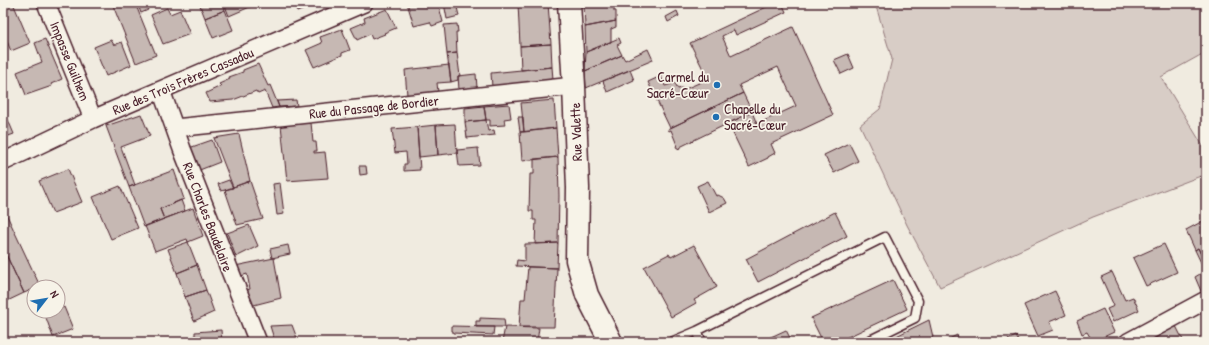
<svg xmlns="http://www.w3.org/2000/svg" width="1209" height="345" font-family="'Patrick Hand',sans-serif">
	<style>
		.green { fill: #d8cdc6; stroke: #917678 }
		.building { fill: #c6b8b3; stroke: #4a1f2b }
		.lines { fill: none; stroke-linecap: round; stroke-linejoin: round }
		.lane-casing { stroke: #4a1f2b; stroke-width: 11 }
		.street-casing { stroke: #4a1f2b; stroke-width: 20 }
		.secondary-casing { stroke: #4a1f2b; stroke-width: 25 }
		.lane { stroke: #f7f3e8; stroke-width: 8 }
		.street { stroke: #f7f3e8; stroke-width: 17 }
		.secondary { stroke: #f7f3e8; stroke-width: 22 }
		.poi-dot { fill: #1f6fb2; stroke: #f7f3e8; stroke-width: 1.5 }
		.labels { text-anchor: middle; stroke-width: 3.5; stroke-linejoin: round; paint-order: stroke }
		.street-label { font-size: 14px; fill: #4a1f2b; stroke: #f7f3e8 }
		.poi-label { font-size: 14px; fill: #4a1f2b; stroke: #f7f3e8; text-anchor: end }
	</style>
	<rect width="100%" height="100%" fill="#f0ebe0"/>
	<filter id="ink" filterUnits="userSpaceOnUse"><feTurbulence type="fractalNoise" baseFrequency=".025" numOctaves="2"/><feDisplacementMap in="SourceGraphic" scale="8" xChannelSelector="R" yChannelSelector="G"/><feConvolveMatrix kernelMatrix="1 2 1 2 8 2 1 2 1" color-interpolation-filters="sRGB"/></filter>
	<g filter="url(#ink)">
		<path class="green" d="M875,3H1206V52L1161,77L1206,151V174L1093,217L940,287L907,225L860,125L880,109L892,59Z"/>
		<path class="building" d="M3,3H13L30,43L11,51L3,32Z
			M112,3H135L156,55L136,63Z
			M141,3H145L148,10L141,13L138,5Z
			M199,3H222L225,10L205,18Z
			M224,3H259L229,16Z
			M294,3H320L297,12Z
			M407,3H438L443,22L432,26L430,22L414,26Z
			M444,3H456L459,16L447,19Z
			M518,3H548L551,44L520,46Z
			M584,3H614V11H616V21L585,27Z
			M775,3H782L786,12L736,35L734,30L722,36L731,56L793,27L833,115L771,144L775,153L768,157V158L749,167L729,125V123L752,112L757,124L796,106L778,67L739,85L743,93L670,128L648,82L661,76L665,86L675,83L678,89L681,88L685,89L708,79L690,43Z
			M167,8L170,14L180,10L190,34L163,44L151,15Z
			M387,9L396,28L384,33L385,34L372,39L370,34L357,40L351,28L365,22L364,18Z
			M225,10L233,30L213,38L205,18Z
			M677,11L679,16L668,22L666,17Z
			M616,21V27L611,29V42L586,52L585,27Z
			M457,24L458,32H456L457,53L447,54L444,25Z
			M342,29L350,50L342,53V55L314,67L306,50L322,43L320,37Z
			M619,38L621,43L617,45L622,55L585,71L586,52Z
			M45,39L62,79L51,84L52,86L26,95L17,72L42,62L35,43Z
			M111,40L114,45L122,42L131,65L106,76L94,47Z
			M551,44L552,67L521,70L520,46Z
			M648,49L653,60L586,88L585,71L622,55L625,60Z
			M457,53L460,76H458V80L451,82L447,54Z
			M848,54L854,68L841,74L834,60Z
			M258,64L268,86L270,85L279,107L272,108L265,91L258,94L256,91L233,100L210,102L206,93L221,86L219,84L230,79L229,77L243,72V70Z
			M449,65L451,82L437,83L438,92L407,95L405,70Z
			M552,67L553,79L551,82L492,87L491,73Z
			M630,70L634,80L607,92L603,81Z
			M476,74L477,88L459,90L458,76Z
			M743,93L752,112L729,123V125L727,124L694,140V141L693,142L692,141L680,147L679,149L678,148H677L676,146L677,145L671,130L669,131L668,129L670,128Z
			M296,100L297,106L279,107L277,101Z
			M554,100L556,128L524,132L521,103Z
			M509,104L511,118L504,119L505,125L490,126V120H486L484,106Z
			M484,106L486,120L465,122V108Z
			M3,108L14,134L3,138Z
			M141,114L150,136L121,147L135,185L129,187L106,126Z
			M518,117H523L524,132H520Z
			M486,120L488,131L494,130L495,135L467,138L465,122Z
			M311,123L313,142H316L317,151H314V153L325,152L328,178L287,181L281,125Z
			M455,124L457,153L438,155L436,125Z
			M436,125L438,155L419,157L417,127Z
			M417,127L420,170L404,171V164H407L406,152L395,153L392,129Z
			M556,128L558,157L522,161L520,132Z
			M239,134L250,181L233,187L214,138Z
			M212,140L220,162L197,171L189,148Z
			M849,143L858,161L834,173L824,155Z
			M478,148L480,165L459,166L457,150Z
			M558,157L559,196L558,243L535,244L536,220H533V211H529L530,174H534V159Z
			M359,166H366L367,174L360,175Z
			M68,169L82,202L53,213L39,181Z
			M174,170L184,199L160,209L164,219L144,227L129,187Z
			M229,180L233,188L221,191L218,184Z
			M250,181L263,219L237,225L225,190Z
			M708,181L716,196L718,195L724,198L727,203L709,212L697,186Z
			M280,183L284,214L277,215L273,184Z
			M120,186L138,228L111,239L93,197Z
			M181,200L185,211L164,219L160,209Z
			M3,207L40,286L34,287V289L24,293L3,248Z
			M193,208L203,236L188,242L187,239L155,251L145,226Z
			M835,212L847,236L758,282L746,259Z
			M1203,221L1206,228V265L1198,248L1195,250L1186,230Z
			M249,225L258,246L236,257L227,233Z
			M188,242L197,265L177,273L168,249Z
			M558,243L557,268L516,266L517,260L525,261V244Z
			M1164,244L1177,272L1146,286L1133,258Z
			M288,245L290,254L272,258L270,249Z
			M694,245L717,287L694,300L696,303L671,317L644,267L669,254L671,257Z
			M3,248L24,293L3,303Z
			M1198,248L1206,265L1205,271L1195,250Z
			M274,258L281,298L250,306L243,291L250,289L247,274L238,277L235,266Z
			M197,265L206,290L185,297L177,273Z
			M528,267L557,268L554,327H519L521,299H525Z
			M1205,271L1206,289L1201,291L1195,277Z
			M1112,272L1125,300L1133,297L1139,310L1113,322L1107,309L1114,306L1101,277Z
			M893,280L907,309L837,342H823L811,318Z
			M206,290L214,312L194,321L185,297Z
			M1055,291L1066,315L1049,322L1053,330L1038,336L1024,305Z
			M64,307L73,329L53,337L45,315L58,311V310Z
			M1103,309L1114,332L1093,342L1087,332L1082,334L1077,321Z
			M480,318L504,319L505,327H476V321H480Z
			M929,320L933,337L923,342H884Z
			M292,325L298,341H300V342H275L270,326Z
			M452,326L494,327L493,335L453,333V331H452Z
			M1176,326L1184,342H1149L1147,341Z
			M505,327L539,328L537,342H502Z
			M221,330L222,342H195V332Z
			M786,330L792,342H760Z
			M957,335L960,342H943Z
			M1016,336L1019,342H1003Z"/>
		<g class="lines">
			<defs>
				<path id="lane" d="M697,331L702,342
					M671,342L697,331L885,237L918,301L915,318L866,342"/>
				<path id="street" d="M46,3L93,119
					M161,90L182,149L258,342
					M175,128L574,86
					M3,162L93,119L364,3
					M1128,342L1206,300"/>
				<path id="secondary" d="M569,3L574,86L578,188L577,260L587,295L611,342"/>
			</defs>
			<use href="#lane" class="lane-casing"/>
			<use href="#street" class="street-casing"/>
			<use href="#secondary" class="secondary-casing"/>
			<use href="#lane" class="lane"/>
			<use href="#street" class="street"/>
			<use href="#secondary" class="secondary"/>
		</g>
	</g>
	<g class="poi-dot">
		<circle cx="717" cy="85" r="4"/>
		<circle cx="716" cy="117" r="4"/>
	</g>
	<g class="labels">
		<g class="street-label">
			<text transform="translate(70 61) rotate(68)" y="5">Impasse Guilhem</text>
			<text transform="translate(183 81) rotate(-23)" y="5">Rue des Trois Frères Cassadou</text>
			<text transform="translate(374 107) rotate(-6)" y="5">Rue du Passage de Bordier</text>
			<text transform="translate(576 132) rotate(-92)" y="5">Rue Valette</text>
			<text transform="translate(208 217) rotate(69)" y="5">Rue Charles Baudelaire</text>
		</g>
		<g class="poi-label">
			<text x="709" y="82">Carmel du<tspan x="709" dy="16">Sacré-Cœur</tspan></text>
			<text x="724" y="114" text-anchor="start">Chapelle du<tspan x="724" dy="16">Sacré-Cœur</tspan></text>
		</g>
	</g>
	<rect width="1209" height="345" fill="none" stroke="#f7f3e8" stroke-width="16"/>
	<rect x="8" y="8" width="1193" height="329" fill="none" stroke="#4a1f2b" stroke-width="1.5" filter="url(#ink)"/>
	<g transform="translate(46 299) rotate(59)"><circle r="19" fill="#f7f3e8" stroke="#b29e9c"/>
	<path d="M0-3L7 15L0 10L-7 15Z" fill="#1f6fb2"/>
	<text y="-6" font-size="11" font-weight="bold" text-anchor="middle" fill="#4a1f2b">N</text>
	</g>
</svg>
